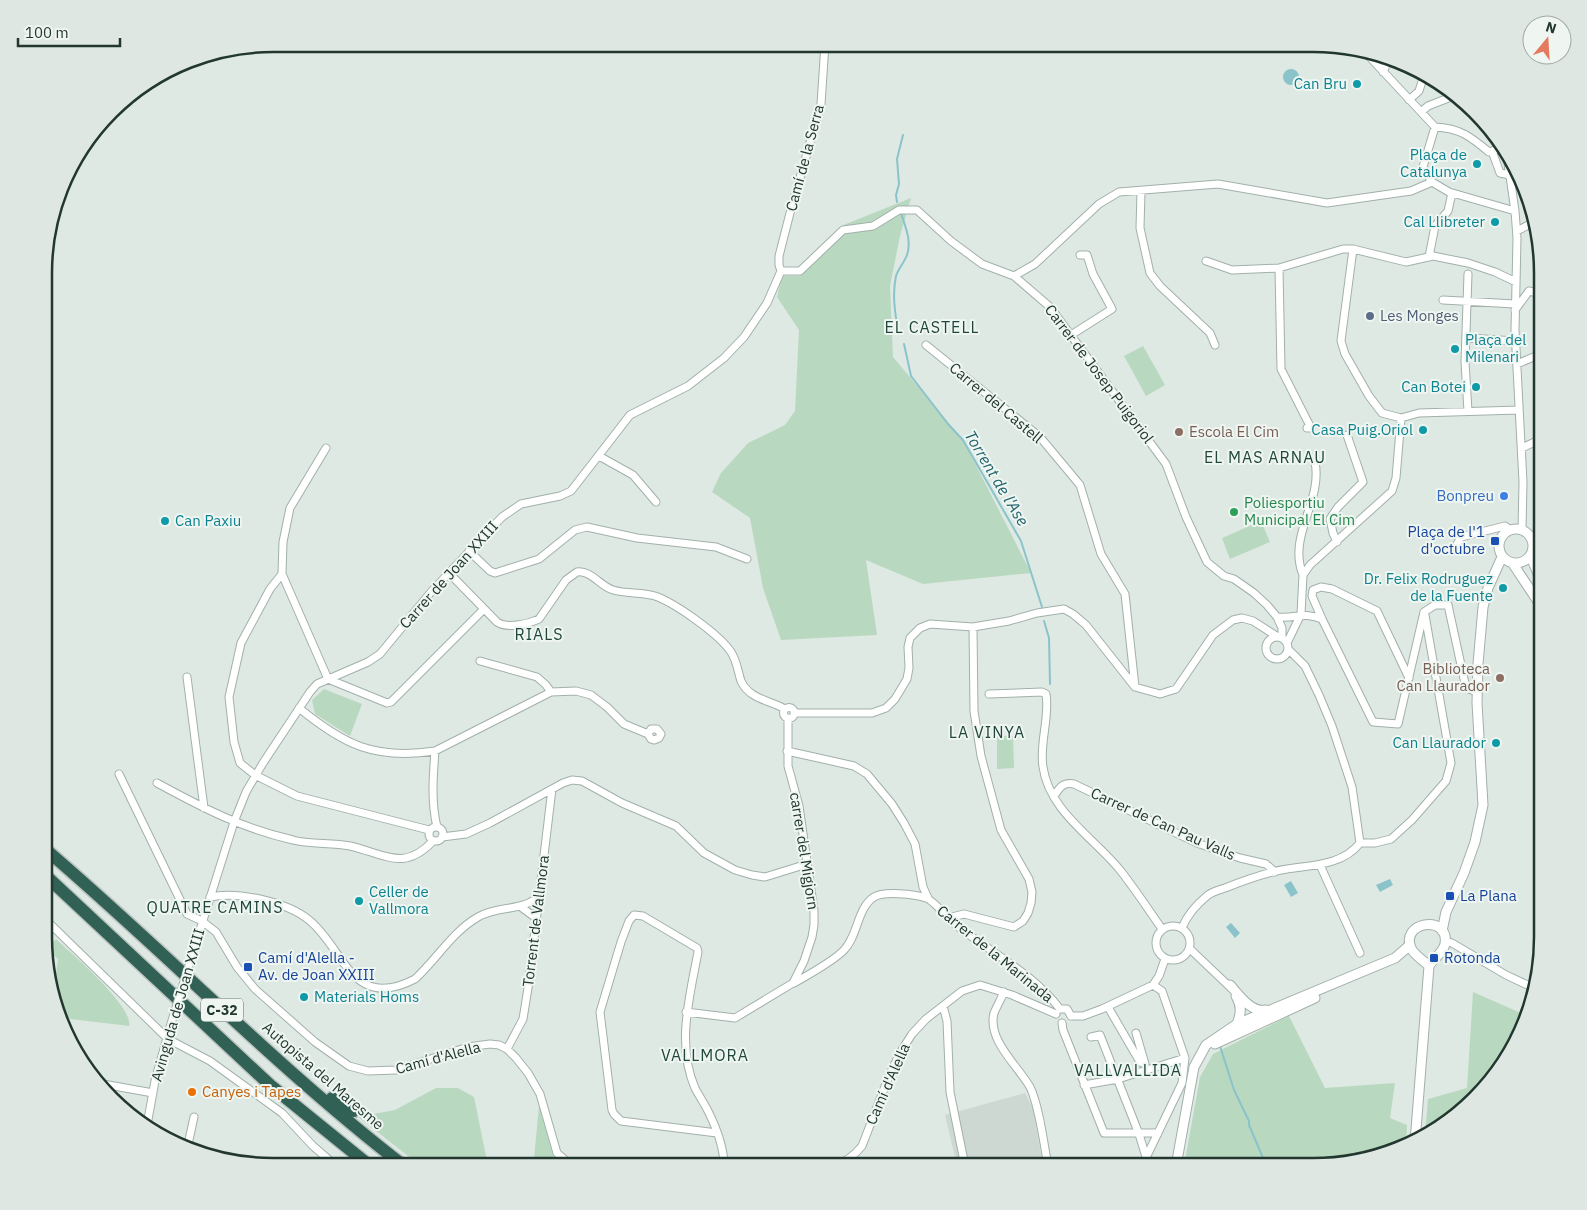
<svg xmlns="http://www.w3.org/2000/svg" width="1587" height="1210" font-family="'IBM Plex Sans',sans-serif">
	<style>
		.built { fill: #cdd8d3 }
		.green { fill: #b9d8c0 }
		.water { fill: #8ac3ca }
		.lines { fill: none; stroke-linecap: round; stroke-linejoin: round }
		.stream { stroke: #8ac3ca; stroke-width: 2 }
		.minor-casing { stroke: #a2b0aa; stroke-width: 9 }
		.tertiary-casing { stroke: #a2b0aa; stroke-width: 11 }
		.motorway-casing { stroke: #bcc3c1; stroke-width: 15 }
		.minor { stroke: #fff; stroke-width: 7 }
		.tertiary { stroke: #fff; stroke-width: 9 }
		.motorway { stroke: #306154; stroke-width: 12 }
		.minor-bridge-casing { stroke: #a2b0aa; stroke-width: 9; stroke-linecap: butt }
		.minor-bridge { stroke: #fff; stroke-width: 7 }
		.culture-dot { fill: #0f9aa8; stroke: #eff6f2; stroke-width: 2 }
		.service-dot { fill: #5c6f8a; stroke: #eff6f2; stroke-width: 2 }
		.education-dot { fill: #8d6e63; stroke: #eff6f2; stroke-width: 2 }
		.shop-dot { fill: #3f7fe0; stroke: #eff6f2; stroke-width: 2 }
		.leisure-dot { fill: #2e9e5b; stroke: #eff6f2; stroke-width: 2 }
		.transit-dot { fill: #1a4fb4; stroke: #eff6f2; stroke-width: 2 }
		.food-dot { fill: #e8710a; stroke: #eff6f2; stroke-width: 2 }
		.labels { text-anchor: middle; stroke-width: 4; stroke-linejoin: round; paint-order: stroke }
		.shield { fill: #eff6f2; stroke: #5f706a; stroke-width: 1 }
		.shield-label { font-size: 14px; font-weight: bold; fill: #213730 }
		.culture-label { font-size: 15px; fill: #0d838f; stroke: #eff6f2; text-anchor: end }
		.street-label { font-size: 15px; fill: #213730; stroke: #eff6f2 }
		.service-label { font-size: 15px; fill: #4e5e75; stroke: #eff6f2; text-anchor: start }
		.education-label { font-size: 15px; fill: #785e54; stroke: #eff6f2; text-anchor: start }
		.shop-label { font-size: 15px; fill: #366cbe; stroke: #eff6f2; text-anchor: end }
		.leisure-label { font-size: 15px; fill: #27864d; stroke: #eff6f2; text-anchor: start }
		.transit-label { font-size: 15px; fill: #164399; stroke: #eff6f2; text-anchor: start }
		.food-label { font-size: 15px; fill: #c56008; stroke: #eff6f2; text-anchor: start }
		.neighbourhood-label { font-size: 16px; letter-spacing: 1px; fill: #1f473b; stroke: #eff6f2 }
		.water-label { font-size: 16px; font-style: italic; fill: #21646d; stroke: #eff6f2 }
		.rim { fill: none; stroke: #213730; stroke-width: 2.5 }
	</style>
	<rect width="100%" height="100%" fill="#dfe9e4"/>
	<path class="built" d="M1025,1093L1033,1109L1043,1166H957L945,1115Z"/>
	<path class="green" d="M911,198L900,236L890,286L893,357L963,440L1031,573L923,584L866,560L877,635L781,640L763,588L750,518L712,492L721,473L748,443L785,425L795,411L799,330L777,297L782,276H800L841,226Z
		M1143,346L1165,385L1146,396L1124,356Z
		M1261,521L1270,542L1230,559L1222,538Z
		M324,689L362,704L350,736L315,714L312,700Z
		M997,736H1013L1014,768L997,769Z
		M56,939C71,953 134,1007 129,1026L62,1018L54,988L58,959L51,953L45,954L44,952Z
		M1473,992L1528,1016L1526,1025L1486,1088L1425,1135L1428,1099L1467,1088Z
		M1289,1016L1325,1088L1395,1083L1390,1118L1407,1125L1406,1145L1313,1166H1184L1200,1077L1213,1054Z
		M436,1088H458L474,1097L488,1166H421L358,1117L395,1110Z
		M539,1106L555,1163L560,1166H530L534,1159Z"/>
	<path class="water" d="M1283 77a8 8 0 1 1 16 0a8 8 0 1 1-16 0Z
		M1390,879L1393,885L1380,892L1376,885Z
		M1291,881L1298,893L1291,897L1284,885Z
		M1231,923L1240,933L1235,938L1226,927Z"/>
	<g class="lines">
		<path class="stream" d="M897,202L896,195L899,184L897,159L903,135
			M898,331C895,313 892,294 896,276C898,269 904,263 907,255C912,241 905,226 901,213
			M904,344L911,376L948,424L963,440L1021,541L1042,607
			M1044,621L1049,638L1050,684
			M1220,1046L1234,1090L1249,1121V1125L1263,1158L1262,1166"/>
		<defs>
			<path id="minor" d="M1366,53L1435,127C1460,128 1471,137 1489,152L1501,148
				M1383,72L1389,58
				M1409,100L1419,91L1424,75
				M1421,112L1428,106L1451,97
				M1435,127L1423,167L1432,182L1449,192L1515,211
				M1492,151L1500,173L1510,175
				M1507,156L1515,211L1517,238L1515,330L1523,482L1522,530
				M1141,191L1140,228L1150,273L1160,286L1210,333L1215,345
				M1517,231L1532,223
				M1353,249L1341,341L1345,354L1369,396L1382,413L1401,418
				M1429,257L1435,226L1448,211L1452,193
				M1206,261L1232,270L1279,268L1343,249H1353L1406,262L1433,256L1468,263L1495,272L1516,282
				M1279,268L1281,369L1311,428H1307
				M781,271H800L843,230L873,226L899,210H917L951,241L982,264L1014,276L1050,307L1166,464L1186,517L1207,562L1224,576L1234,579L1254,593L1267,605L1277,617L1282,628V638
				M781,271L779,265V256L790,213L821,104L825,44
				M1014,276L1035,264L1099,204L1119,192L1218,184L1327,203L1411,191L1432,182
				M1443,300L1515,304
				M1515,310L1529,291L1543,294
				M1071,335L1112,309L1093,274L1087,255H1080
				M1469,338L1515,341
				M926,345L1040,437L1080,485L1101,554L1125,594L1135,687
				M1517,364L1543,353
				M1468,411L1465,362L1468,274
				M326,448L290,508L283,542L282,574L328,679
				M1522,448L1543,438
				M599,456L633,475L656,502
				M1533,541L1543,535
				M1337,542L1333,533L1330,519L1338,507L1363,482L1347,435
				M1455,548L1461,537L1505,526L1510,530
				M469,551L490,571L495,573L539,559L575,530L587,527L637,538L716,547L747,559
				M449,573L497,622C507,629 528,624 539,619L566,580L577,572C591,570 600,586 613,590C627,594 641,592 655,596C675,603 719,634 731,652C737,661 738,672 741,681C749,699 769,700 785,709
				M282,574L270,589L241,643L229,697L234,742L240,763L255,775L297,796L429,830
				M1303,575C1287,536 1323,501 1315,462
				M1424,612L1435,605H1448L1466,688L1477,692
				M1277,617C1297,619 1302,611 1322,619L1373,722L1398,724L1424,612
				M1322,619L1312,596L1313,590L1321,587L1332,589L1377,611L1409,678
				M1266 648a11 11 0 1 1 22 0a11 11 0 1 1-22 0Z
				M1287,643L1301,614L1303,575L1310,565L1392,491L1396,478L1401,418L1419,413L1519,410
				M1288,649L1305,666L1319,695L1332,726L1352,787L1360,843
				M187,677L204,808
				M328,679L387,703L391,702L484,609
				M551,692L576,691L591,695L607,707L624,724L648,734L651,729H657L661,734L659,738L654,740L651,739L648,734
				M989,694L1042,692L1046,694C1050,718 1039,743 1043,767C1049,811 1094,838 1120,870C1135,889 1148,909 1162,929
				M783.5 713a5.5 5.5 0 1 1 11 0a5.5 5.5 0 1 1-11 0Z
				M299,708C344,745 375,760 435,751L551,692L546,685L537,677L480,661
				M794,713H872L886,708L895,699L907,679L909,668L908,647L910,638L920,628L930,624L973,627L1009,621L1037,613L1064,609L1073,614L1086,625L1135,687L1160,694L1176,689L1213,635L1233,620L1242,618L1253,621L1278,637
				M435,751C433,777 431,802 437,827
				M787,751L854,766L867,774L892,804L904,823L915,844L923,887L928,898
				M119,774L187,914L202,921L216,932L237,967L255,989L315,1042L349,1066L368,1071L396,1070L468,1047L490,1044L499,1045L507,1049L516,1058L528,1073L540,1094L557,1153L572,1166
				M157,783C203,808 241,828 293,840C311,845 331,842 350,846C385,854 404,872 433,841
				M1054,796C1060,787 1063,782 1074,784L1197,843L1240,858L1266,864L1275,872
				M429 834a7 7 0 1 1 14 0a7 7 0 1 1-14 0Z
				M442,837L466,834L490,823L563,783L572,780L582,781L622,803L676,826L704,853L735,870L752,875L765,877L807,864
				M1360,843H1375L1391,839L1412,820L1446,781L1451,763L1425,615
				M1320,865L1360,953
				M210,897C238,891 287,902 309,920C345,949 351,1012 415,979C437,959 452,932 478,917C499,905 522,912 539,896
				M521,907L536,918
				M44,918L168,1039L210,1061L282,1113L313,1146L336,1166
				M948,918L964,914L1014,927L1023,921L1028,913L1031,903L1032,892L1029,879L1001,830L981,756L974,711L973,627
				M1156 943a17 17 0 1 1 34 0a17 17 0 1 1-34 0Z
				M1182,928C1187,915 1197,904 1208,895C1212,892 1219,890 1225,888C1245,880 1266,872 1287,869C1313,865 1343,865 1360,843
				M199,933L234,822L246,792L263,763L310,692L317,684L368,662L380,654L431,592L502,517L521,504L560,496L571,491L630,415L688,386L724,358L744,337L767,303L781,271
				M1445,941L1452,943L1506,975L1534,988
				M1190,949L1231,988
				M794,983C808,975 834,961 844,950C858,936 857,908 874,897C884,891 914,894 926,898C933,900 945,915 951,921C986,950 1032,972 1060,1009
				M1004,992C1001,999 997,1006 994,1013C987,1040 1018,1066 1030,1087C1039,1105 1044,1145 1048,1166
				M943,1006L947,1021L950,1092L965,1166
				M1108,1007L1140,1062L1145,1064
				M1060,1009H1067L1071,1016
				M686,1012L735,1018L793,983L804,961L812,937L814,925V911L799,806L788,766V718
				M1071,1016H1083L1102,1009L1153,985L1159,976L1165,959
				M1062,1023L1063,1030L1104,1133H1158
				M1136,1033L1145,1064
				M1091,1037L1100,1035L1139,1134L1146,1157
				M507,1049L523,1019L528,988L552,789
				M103,1084L153,1093
				M1084,1085L1118,1079L1185,1058
				M147,1125L155,1081L170,1027
				M717,1133L621,1121L614,1114L612,1110L600,1012L621,942L629,921L634,915L643,916L697,948L698,952C690,995 676,1045 695,1088C699,1096 704,1103 708,1111C716,1127 724,1148 724,1166
				M187,1149L194,1117
				M834,1166C846,1162 854,1156 862,1146L889,1076L900,1053L912,1034L926,1019L962,991L980,985L1012,995L1056,1014
				M1142,1166L1182,1083L1185,1058L1162,991L1153,985"/>
			<path id="tertiary" d="M1499 546a17 17 0 1 1 34 0a17 17 0 1 1-34 0Z
				M1531,557L1543,586
				M1513,564L1543,609
				M1442,931L1446,912L1464,873L1475,842L1483,805L1477,703L1478,664L1483,607L1488,588L1502,557
				M1230,985C1239,995 1251,1013 1266,1010
				M1236,996C1242,1006 1241,1014 1237,1024
				M1215,1044L1315,998
				M1415,1142L1429,966C1433,959 1443,953 1445,944C1450,913 1397,922 1412,950C1416,956 1424,961 1429,966
				M1176,1166L1194,1067L1206,1045L1237,1024L1395,958L1410,945"/>
			<path id="motorway" d="M44,848C166,952 277,1068 404,1166
				M44,874L270,1085L370,1166
				M332,1098L342,1106L354,1111"/>
		</defs>
		<use href="#minor" class="minor-casing"/>
		<use href="#tertiary" class="tertiary-casing"/>
		<use href="#motorway" class="motorway-casing"/>
		<use href="#minor" class="minor"/>
		<use href="#tertiary" class="tertiary"/>
		<use href="#motorway" class="motorway"/>
		<defs>
			<path id="minor-bridge" d="M170,1027L199,933"/>
		</defs>
		<use href="#minor-bridge" class="minor-bridge-casing"/>
		<use href="#minor-bridge" class="minor-bridge"/>
	</g>
	<g class="culture-dot">
		<circle cx="1357" cy="84" r="5"/>
		<circle cx="1477" cy="164" r="5"/>
		<circle cx="1495" cy="222" r="5"/>
		<circle cx="1455" cy="349" r="5"/>
		<circle cx="1476" cy="387" r="5"/>
		<circle cx="1423" cy="430" r="5"/>
		<circle cx="165" cy="521" r="5"/>
		<circle cx="1503" cy="588" r="5"/>
		<circle cx="1496" cy="743" r="5"/>
		<circle cx="359" cy="901" r="5"/>
		<circle cx="304" cy="997" r="5"/>
	</g>
	<circle class="service-dot" cx="1370" cy="316" r="5"/>
	<g class="education-dot">
		<circle cx="1179" cy="432" r="5"/>
		<circle cx="1500" cy="678" r="5"/>
	</g>
	<circle class="shop-dot" cx="1504" cy="496" r="5"/>
	<circle class="leisure-dot" cx="1234" cy="512" r="5"/>
	<g class="transit-dot">
		<rect x="1490" y="536" width="10" height="10" rx="2.5"/>
		<rect x="1445" y="891" width="10" height="10" rx="2.5"/>
		<rect x="1429" y="953" width="10" height="10" rx="2.5"/>
		<rect x="243" y="962" width="10" height="10" rx="2.5"/>
	</g>
	<circle class="food-dot" cx="192" cy="1092" r="5"/>
	<g class="labels">
		<rect class="shield" x="201" y="998.5" width="42" height="23" rx="4"/>
		<g class="shield-label">
			<text x="222" y="1015">C-32</text>
		</g>
		<g class="culture-label">
			<text x="1347" y="89">Can Bru</text>
			<text x="1467" y="160">Plaça de<tspan x="1467" dy="17">Catalunya</tspan></text>
			<text x="1485" y="227">Cal Llibreter</text>
			<text x="1465" y="345" text-anchor="start">Plaça del<tspan x="1465" dy="17">Milenari</tspan></text>
			<text x="1466" y="392">Can Botei</text>
			<text x="1413" y="435">Casa Puig.Oriol</text>
			<text x="175" y="526" text-anchor="start">Can Paxiu</text>
			<text x="1493" y="584">Dr. Felix Rodruguez<tspan x="1493" dy="17">de la Fuente</tspan></text>
			<text x="1486" y="748">Can Llaurador</text>
			<text x="369" y="897" text-anchor="start">Celler de<tspan x="369" dy="17">Vallmora</tspan></text>
			<text x="314" y="1002" text-anchor="start">Materials Homs</text>
		</g>
		<g class="street-label">
			<text transform="translate(805 158) rotate(-75)" y="5">Camí de la Serra</text>
			<text transform="translate(1099 374) rotate(53)" y="5">Carrer de Josep Puigoriol</text>
			<text transform="translate(996 403) rotate(40)" y="5">Carrer del Castell</text>
			<text transform="translate(449 575) rotate(-48)" y="5">Carrer de Joan XXIII</text>
			<text transform="translate(1163 824) rotate(24)" y="5">Carrer de Can Pau Valls</text>
			<text transform="translate(804 851) rotate(81)" y="5">carrer del Migjorn</text>
			<text transform="translate(536 921) rotate(-83)" y="5">Torrent de Vallmora</text>
			<text transform="translate(995 954) rotate(39)" y="5">Carrer de la Marinada</text>
			<text transform="translate(178 1005) rotate(-74)" y="5">Avinguda de Joan XXIII</text>
			<text transform="translate(438 1058) rotate(-15)" y="5">Camí d'Alella</text>
			<text transform="translate(323 1076) rotate(41)" y="5">Autopista del Maresme</text>
			<text transform="translate(888 1084) rotate(-66)" y="5">Camí d'Alella</text>
		</g>
		<g class="service-label">
			<text x="1380" y="321">Les Monges</text>
		</g>
		<g class="education-label">
			<text x="1189" y="437">Escola El Cim</text>
			<text x="1490" y="674" text-anchor="end">Biblioteca<tspan x="1490" dy="17">Can Llaurador</tspan></text>
		</g>
		<g class="shop-label">
			<text x="1494" y="501">Bonpreu</text>
		</g>
		<g class="leisure-label">
			<text x="1244" y="508">Poliesportiu<tspan x="1244" dy="17">Municipal El Cim</tspan></text>
		</g>
		<g class="transit-label">
			<text x="1485" y="537" text-anchor="end">Plaça de l'1<tspan x="1485" dy="17">d'octubre</tspan></text>
			<text x="1460" y="901">La Plana</text>
			<text x="258" y="963">Camí d'Alella -<tspan x="258" dy="17">Av. de Joan XXIII</tspan></text>
			<text x="1444" y="963">Rotonda</text>
		</g>
		<g class="food-label">
			<text x="202" y="1097">Canyes i Tapes</text>
		</g>
		<g class="neighbourhood-label">
			<text x="932" y="333">EL CASTELL</text>
			<text x="1265" y="463">EL MAS ARNAU</text>
			<text x="539" y="640">RIALS</text>
			<text x="987" y="738">LA VINYA</text>
			<text x="215" y="913">QUATRE CAMINS</text>
			<text x="705" y="1061">VALLMORA</text>
			<text x="1128" y="1076">VALLVALLIDA</text>
		</g>
		<g class="water-label">
			<text transform="translate(997 478) rotate(59)" y="6">Torrent de l'Ase</text>
		</g>
	</g>
	<path d="M0 0H1587V1210H0ZM273 52H1313A221 221 0 0 1 1534 273V937A221 221 0 0 1 1313 1158H273A221 221 0 0 1 52 937V273A221 221 0 0 1 273 52Z" fill="#dfe7e2" fill-rule="evenodd"/>
	<path class="rim" d="M273 52H1313A221 221 0 0 1 1534 273V937A221 221 0 0 1 1313 1158H273A221 221 0 0 1 52 937V273A221 221 0 0 1 273 52Z"/>
	<g transform="translate(1547 40) rotate(18)"><circle r="24" fill="#eff6f2" stroke="#9daaa4"/>
	<path d="M0-4L9 19L0 12L-9 19Z" fill="#e67a5f"/>
	<text y="-8" font-size="14" font-weight="bold" text-anchor="middle" fill="#213730">N</text>
	</g>
	<path d="M18 38v8h102v-8" fill="none" stroke="#213730" stroke-width="2.5"/>
	<text x="25" y="38" font-size="15" fill="#213730" stroke="#eff6f2" stroke-width="4" paint-order="stroke">100 m</text>
</svg>
